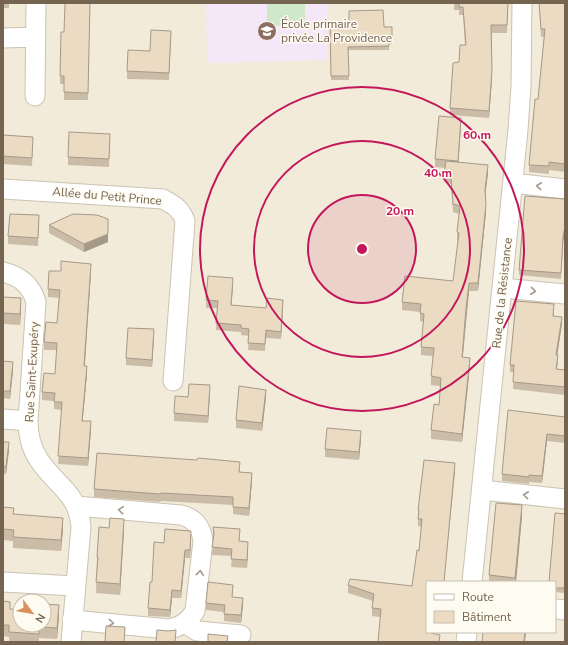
<svg xmlns="http://www.w3.org/2000/svg" width="568" height="645" font-family="'Nunito Sans',sans-serif">
	<style>
		.residential { fill: #f2ebda; fill-rule: evenodd }
		.education { fill: #f5e7f7 }
		.green { fill: #d0e8ca }
		.lines { fill: none; stroke-linecap: round; stroke-linejoin: round }
		.minor-casing { stroke: #ccc3b1; stroke-width: 21 }
		.minor { stroke: #fff; stroke-width: 19 }
		.wall { fill: #cbbca8 }
		.shaded-wall { fill: #a59988 }
		.building { fill: #ecdbc3; stroke: #a59988 }
		.oneway { stroke: #a59a8d }
		.ring { fill: none; stroke: #c2185b; stroke-width: 2 }
		.labels { text-anchor: middle; stroke-width: 3; stroke-linejoin: round; paint-order: stroke }
		.education-label { font-size: 12px; fill: #785e54; stroke: #fefbf1; text-anchor: start }
		.street-label { font-size: 12px; fill: #746450; stroke: #fefbf1 }
		.centre { fill: #c2185b; stroke: #fefbf1; stroke-width: 2 }
		.ring-label { font-size: 12px; text-anchor: middle; font-weight: bold; fill: #c2185b; stroke: #fefbf1; stroke-width: 3; stroke-linejoin: round; paint-order: stroke }
	</style>
	<rect width="100%" height="100%" fill="#fbf8eb"/>
	<path class="residential" d="M3,3H565V642H3ZM427,582H555V632H427ZM20,601H44V625H20Z"/>
	<path class="education" d="M206,3H327V60L207,63Z"/>
	<path class="green" d="M267,3H305V25L267,26Z"/>
	<g class="lines">
		<defs>
			<path id="minor" d="M3,38L35,37
				M35,96L36,3
				M513,183L565,189
				M3,189L163,199C174,205 181,209 185,221L173,381
				M3,272C20,276 31,285 36,302L28,421C28,435 31,448 39,460C56,486 78,492 81,527L71,642
				M502,288L565,294
				M3,419L28,421
				M482,490L565,499
				M3,582L75,586
				M472,582L518,130L521,86L522,3
				M555,609L565,610
				M72,620L169,629C182,626 188,622 195,611L203,541C201,527 196,519 181,515L76,506
				M186,624L197,631L241,635
				M466,642L467,632"/>
		</defs>
		<use href="#minor" class="minor-casing"/>
		<use href="#minor" class="minor"/>
	</g>
	<path class="wall" d="M3,3H9V8H3Z
		M90,3L88,100H64V84H60V76L64,32Z
		M454,3H508L507,33H492V78L489,118L450,115V108L459,62L465,45L463,15H459V10H454Z
		M539,3H565V172L549,170V174L529,172V165L538,99L544,37H541Z
		M330,25L392,27V44H389V50H348L349,80H331Z
		M171,38L169,80L127,79V71L150,51Z
		M461,125L458,162L488,173L485,195L486,212L478,291H469L466,317L462,358L470,366L462,442L431,439V430L439,405L440,386L431,385V376L433,356L421,355V347L424,322L420,321V312L402,310V302L453,281L458,241H457V232L459,214L453,212L451,184L444,182L445,168L435,167V159Z
		M110,134L109,167L68,165V157Z
		M3,135L33,145L32,166L3,164Z
		M39,223L38,246L8,244V236Z
		M49,225L108,242L84,252L49,233Z
		M563,243L561,279L519,275V270Z
		M61,271H91L85,366L87,374L82,421L91,429L88,466L58,464L62,410L54,409V401L42,400V392L55,374L57,350H44V342L57,323L59,298L48,297V289Z
		M233,285L231,305L266,308L283,307L281,339L266,338L265,351L248,350L249,336L241,335V332L216,330L217,308H206V300Z
		M3,297L21,309L20,325L3,324Z
		M554,312V316L562,324L557,355L558,363L557,369L565,370V395L513,389L514,372H510V365Z
		M154,337L152,367L126,365V358Z
		M3,361L13,370L10,399L3,398Z
		M210,393L208,423L174,421V413L188,397Z
		M266,397L262,431L236,428V420Z
		M565,417V443L547,441L542,483L529,482V484L502,481V474Z
		M361,439L359,460L325,457V449Z
		M3,442L9,450L6,474H3Z
		M455,471L427,582V632H432V634L440,642L380,617L372,616V608L373,601L348,593V585L412,586L419,551L422,527L418,526V510Z
		M239,472L252,480L249,516L233,514V505L161,501L160,502L94,497V489Z
		M3,507L14,514L63,529L61,551L13,548V541L3,540Z
		M565,514V593L555,592V582Z
		M522,516L516,582H489V575Z
		M213,527L240,536L239,541L248,549L247,568L231,567L232,556L212,555L213,538Z
		M124,530L120,595L96,593L97,557Z
		M191,539L190,558H185L181,598H172L170,617L148,616V608L152,582L164,543Z
		M233,592L232,597L243,605L241,623L224,621V612L206,610V603Z
		M3,601L10,609L59,616L57,639L39,638V642H9V637L3,636Z"/>
	<path class="shaded-wall" d="M492,70V78L489,118V111Z
		M461,118V125L458,169V161Z
		M488,165V173L485,198V190Z
		M486,204V212L478,291V283Z
		M565,226V231L563,243L561,279L563,237Z
		M108,234V242L84,252V244Z
		M91,264V271L84,374V366Z
		M233,278V285L231,312V305Z
		M469,283V291L462,366V357Z
		M21,298V309L20,325V314Z
		M283,300V307L281,339V332Z
		M562,317V324L556,363V355Z
		M154,329V337L152,367V360Z
		M470,358V366L462,442V434Z
		M13,362V370L10,399V391Z
		M87,366V374L82,428V421Z
		M210,385V393L208,423V416Z
		M266,390V397L262,431V423Z
		M91,421V429L88,466V458Z
		M361,431V439L359,460V452Z
		M547,434V441L542,483V476Z
		M9,442V450L6,474V467Z
		M455,463V471L444,582Z
		M252,473V480L249,516V508Z
		M522,505V516L516,582H515Z
		M63,518V529L61,551V540Z
		M124,519V530L120,595V584Z
		M191,531V539L190,558V550Z
		M248,542V549L247,568V560Z
		M185,550V558L181,598V591Z
		M172,590V598L170,617V610Z
		M243,598V605L241,623V615Z
		M59,605V616L57,639V628Z
		M525,632H526L525,642H524Z"/>
	<path class="building" d="M65,3H90L88,93L64,92V76H60L61,32H64Z
		M459,3H508L507,25H491L492,70L489,111L450,108L453,63L459,62L460,45H466L463,7H459Z
		M539,3H565V164L549,162V166L529,165L535,99H538L545,29H541Z
		M383,10L384,27H392V40H389V46L348,47L349,76H331L330,25L349,24V11Z
		M151,30L171,31L169,73L127,71L128,50L150,51Z
		M439,116L461,118L458,161L435,159Z
		M69,132L110,134L109,159L68,157Z
		M3,135L33,137L32,158L3,156Z
		M446,161L488,165L485,190L486,204L478,283H469L466,309L462,357L470,358L462,434L431,430L434,404L439,405L441,378L431,376L434,348L421,347L424,314L420,313L421,304L402,302L405,276L453,281L459,233L457,232L460,206L453,204L451,176L444,174Z
		M525,196L565,199V226L563,237L561,273L519,270Z
		M10,214L39,215L38,238L8,236Z
		M73,214L97,215L108,219V234L84,244L49,225Z
		M61,261L91,264L84,366H87L82,421H91L88,458L58,456L62,402H54L55,393L42,392L44,373L55,374L57,343L44,342L46,322L57,323L60,290L48,289L49,271H61Z
		M208,276L233,278L231,305L266,308L267,298L283,300L281,332L266,330L265,344L248,343L249,329L241,328V325L216,323L218,301L206,300Z
		M3,297L21,298L20,314L3,313Z
		M516,301L554,304L553,316L562,317L556,355H558L556,369L565,370V387L513,382L514,365H510Z
		M128,328L154,329L152,360L126,358Z
		M3,361L13,362L10,391H3Z
		M189,384L210,385L208,416L174,413L175,396L188,397Z
		M239,386L266,390L262,423L236,420Z
		M508,410L565,417V436L547,434L542,476L529,475V477L502,474Z
		M327,428L361,431L359,452L325,449Z
		M3,442H9L6,467L3,466Z
		M97,453L197,460L198,458L240,462L239,472L252,473L249,508L233,507V497L161,493L160,494L94,489Z
		M424,460L455,463L444,582H427V632H432L431,633L440,635L439,642H378L381,609L372,608L374,594L348,585L350,579L412,586L417,550L419,551L422,519H418L419,510H418Z
		M496,503L522,505L515,578L489,575Z
		M3,507L14,508L13,514L63,518L61,540L13,537L14,530L3,529Z
		M555,513L565,514V588H555V582H549Z
		M110,518L124,519L120,584L96,582L98,557H97L99,527L109,528Z
		M213,527L240,529L239,541L248,542L247,560L231,559L232,549L212,547L214,534Z
		M165,529L191,531L190,550H185L181,591L172,590L170,610L148,608L150,582H152L154,542L164,543Z
		M208,582L233,585L232,597L243,598L241,615L224,614L225,605L206,603Z
		M3,601L10,602V609L20,610V625H44V604L59,605L57,628L39,627V634L9,632V625H3Z
		M106,626L125,627L124,642H105Z
		M157,630L168,631L176,630L175,642H156Z
		M483,632H525L524,642H482Z
		M208,634L228,636L227,642H208Z"/>
	<defs><path id="oneway-chevron" d="M-2-3.5L2.5 0L-2 3.5" fill="none" stroke-width="1.6" stroke-linecap="round" stroke-linejoin="round"/></defs>
	<g class="oneway">
		<use href="#oneway-chevron" transform="translate(539 186) rotate(-174)"/>
		<use href="#oneway-chevron" transform="translate(533 291) rotate(6)"/>
		<use href="#oneway-chevron" transform="translate(526 495) rotate(-174)"/>
		<use href="#oneway-chevron" transform="translate(121 510) rotate(-175)"/>
		<use href="#oneway-chevron" transform="translate(200 573) rotate(-84)"/>
		<use href="#oneway-chevron" transform="translate(111 623) rotate(6)"/>
	</g>
	<circle cx="362" cy="249" r="54" fill="#c2185b" fill-opacity=".12"/>
	<g class="ring">
		<circle cx="362" cy="249" r="54"/>
		<circle cx="362" cy="249" r="108"/>
		<circle cx="362" cy="249" r="162"/>
	</g>
	<defs>
		<symbol id="school-disc" viewBox="-11 -11 22 22"><circle r="9.5" fill="#8d6e63" stroke="#fefbf1"/><path d="M0-5L7-2L0 1L-7-2ZM-4 1L0 2.5L4 1V4Q0 6-4 4Z" fill="#fff"/></symbol>
	</defs>
	<g fill-rule="evenodd">
		<use href="#school-disc" x="256" y="20" width="22" height="22"/>
	</g>
	<g class="labels">
		<g class="education-label">
			<text x="281" y="28">École primaire<tspan x="281" dy="14">privée La Providence</tspan></text>
		</g>
		<g class="street-label">
			<text transform="translate(107 196) rotate(5)" y="4">Allée du Petit Prince</text>
			<text transform="translate(502 293) rotate(-84)" y="4">Rue de la Résistance</text>
			<text transform="translate(32 372) rotate(-87)" y="4">Rue Saint-Exupéry</text>
		</g>
	</g>
	<circle cx="362" cy="249" r="6" class="centre"/>
	<g class="ring-label">
		<text x="477" y="139">60 m</text>
		<text x="438" y="177">40 m</text>
		<text x="400" y="215">20 m</text>
	</g>
	<rect width="568" height="645" fill="none" stroke="#746450" stroke-width="8"/>
	<rect x="426" y="581" width="130" height="52" fill="#fefbf1" stroke="#c7bfb1"/>
	<rect x="434" y="594" width="20" height="6" fill="#ffffff" stroke="#c7bfb1"/>
	<text x="462" y="601" font-size="12" fill="#746450">Route</text>
	<rect x="434" y="611" width="20" height="12" fill="#ecdbc3" stroke="#c7bfb1"/>
	<text x="462" y="621" font-size="12" fill="#746450">Bâtiment</text>
	<g transform="translate(32 613) rotate(122)"><circle r="19" fill="#fefbf1" stroke="#c7bfb1"/>
	<path d="M0-3L7 15L0 10L-7 15Z" fill="#d8915d"/>
	<text y="-6" font-size="11" font-weight="bold" text-anchor="middle" fill="#746450">N</text>
	</g>
</svg>
